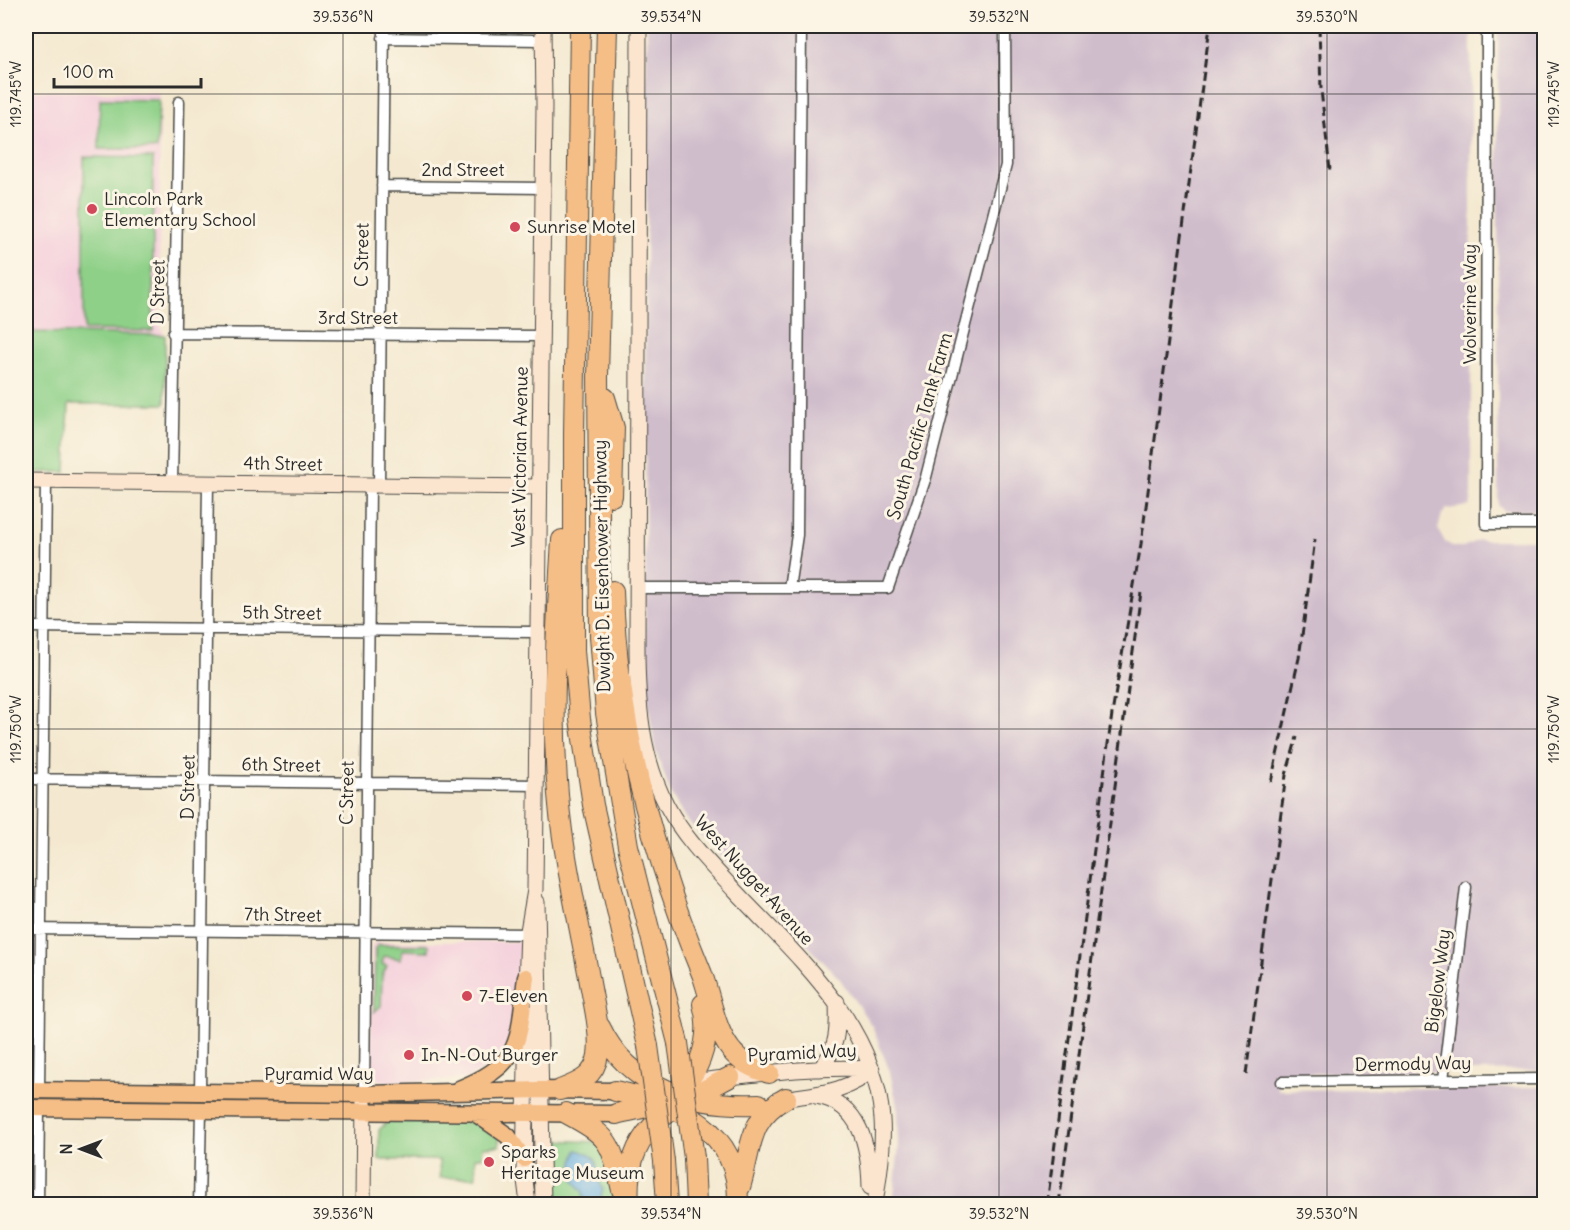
<svg xmlns="http://www.w3.org/2000/svg" width="1570" height="1230" font-family="Delius,sans-serif">
	<style>
		.built { fill: #f4cfdc }
		.industrial { fill: #d0bdcc }
		.green { fill: #8ed088; stroke: #5c7e5a; stroke-width: 1.5 }
		.water { fill: #6ab0e0; stroke: #4a6e86; stroke-width: 1.5 }
		.lines { fill: none; stroke-linecap: round; stroke-linejoin: round }
		.street-casing { stroke: #494844; stroke-width: 13 }
		.secondary-casing { stroke: #494844; stroke-width: 17 }
		.primary-casing { stroke: #494844; stroke-width: 19 }
		.highway-casing { stroke: #494844; stroke-width: 22 }
		.street { stroke: #fff; stroke-width: 10 }
		.secondary { stroke: #fbe5cf; stroke-width: 15 }
		.primary { stroke: #f6be87; stroke-width: 16 }
		.highway { stroke: #f6be87; stroke-width: 20 }
		.rail { stroke: #2b2b2b; stroke-width: 3; stroke-dasharray: 9 4.5; stroke-linecap: butt }
		.highway-bridge-casing { stroke: #494844; stroke-width: 22; stroke-linecap: butt }
		.highway-bridge { stroke: #f6be87; stroke-width: 20 }
		.ticks { fill: none; stroke: #2b2b2b; stroke-width: 1.5; stroke-opacity: 0.45 }
		.poi-dot { fill: #d1495b; stroke: #fcf5e5; stroke-width: 2 }
		.labels { text-anchor: middle; stroke-width: 6; stroke-linejoin: round; paint-order: stroke }
		.street-label { font-size: 18px; fill: #2b2b2b; stroke: #fcf5e5 }
		.poi-label { font-size: 18px; fill: #2b2b2b; stroke: #fcf5e5; text-anchor: start }
		.neatline { fill: none; stroke: #2b2b2b; stroke-width: 2 }
		.ticks-label { font-size: 15px; text-anchor: middle; fill: #2b2b2b }
	</style>
	<rect width="100%" height="100%" fill="#fcf5e5"/>
	<filter id="ink" filterUnits="userSpaceOnUse"><feTurbulence type="fractalNoise" baseFrequency=".0167" numOctaves="2"/><feDisplacementMap in="SourceGraphic" scale="12" xChannelSelector="R" yChannelSelector="G"/><feConvolveMatrix kernelMatrix="1 2 1 2 8 2 1 2 1" color-interpolation-filters="sRGB"/></filter>
	<filter id="wash" filterUnits="userSpaceOnUse"><feTurbulence type="fractalNoise" baseFrequency=".008" numOctaves="4" result="noise"/><feDisplacementMap in="SourceGraphic" scale="24" xChannelSelector="R" yChannelSelector="G"/><feGaussianBlur stdDeviation="1.35" result="paint"/><feColorMatrix in="noise" values="0 0 0 0 0 0 0 0 0 0 0 0 0 0 0 0 0 1.4 0 .05"/><feComposite in="paint" operator="in"/></filter>
	<g filter="url(#wash)">
		<rect width="100%" height="100%" fill="#f4e9d0"/>
		<path class="built" d="M26,91L160,93L159,324L165,335L26,332Z
			M376,942H520L517,1022L500,1061L465,1079L387,1082L379,1080L373,1074L371,1060L372,945Z"/>
		<path class="industrial" d="M647,26H1471V502L1469,506L1447,509L1442,514L1438,529L1445,542L1454,547H1463L1478,540H1544V1070L1278,1074V1090L1544,1087V1204H893L899,1144L898,1110L890,1072L872,1026L840,979L687,821L671,794L655,749L648,700L645,640Z
			M1498,26H1544V511H1504L1498,505Z"/>
		<path class="green" d="M100,99L159,100L157,149H99Z
			M84,157L153,158V331L84,330Z
			M26,332L165,335V404H69L66,472H26Z
			M378,945H429V951L402,950L401,959L384,956L382,964L387,966L382,976L381,1006L374,1012L375,949Z
			M388,1121L471,1122L499,1134V1146L483,1147L482,1157H475L476,1177L440,1178L439,1160H379V1130Z
			M548,1140L598,1142L609,1163L614,1204H550Z"/>
		<path class="water" d="M577,1150C607,1157 591,1171 603,1189L599,1204H584L583,1192L574,1180L579,1168L572,1166Z"/>
	</g>
	<g filter="url(#ink)">
		<g class="lines">
			<defs>
				<path id="street" d="M1487,26L1486,524H1544
					M383,38L542,40
					M382,186L543,188
					M173,333L541,336
					M172,483L179,102
					M379,485L384,26
					M637,588H888L926,477L1006,165L1005,26
					M789,588L797,535L801,26
					M26,627L538,632
					M26,779L536,785
					M26,929L532,934
					M1443,1080L1466,887
					M1282,1082L1544,1079
					M39,1090L46,481
					M200,1092L208,483
					M364,1094L370,485
					M38,1204L39,1108
					M199,1204L201,1110"/>
				<path id="secondary" d="M639,26L637,647C637,701 641,757 667,806C684,838 710,864 735,891C795,955 876,1024 882,1119C884,1147 879,1176 875,1204
					M26,481L539,487
					M537,902L543,1204
					M526,988L528,931L535,890L544,106L543,26
					M527,1012L524,1172L528,1204
					M820,1069C838,1048 838,1030 837,1002
					M681,1083C744,1076 808,1065 872,1069
					M816,1096C861,1103 869,1147 870,1187
					M777,1100C808,1094 849,1094 872,1069
					M363,1204L364,1094"/>
				<path id="primary" d="M459,1089C525,1063 518,1039 526,977
					M26,1090L364,1094L541,1090L615,1091
					M26,1108L616,1114
					M475,1113L508,1136L524,1159"/>
				<path id="highway" d="M580,26L574,435V651L580,719L593,805L648,1046
					M607,26L598,376L600,636L606,713L628,846L678,1043
					M605,398L614,428L612,496
					M613,591C617,722 652,853 702,974C711,998 715,1030 731,1050C740,1062 755,1069 769,1073
					M600,1027C629,1089 695,1107 759,1104
					M560,1090C578,1083 595,1077 598,1055C601,1032 594,1006 590,983C581,932 569,882 562,831C549,734 556,637 562,540
					M615,1091C678,1104 740,1129 738,1204
					M566,1113C612,1138 610,1141 622,1190
					M616,1114C632,1110 650,1108 665,1100C699,1082 713,1039 703,1004
					M694,1158L696,1204
					M664,1161L667,1204
					M740,1187C752,1149 747,1119 786,1098
					M629,1204C623,1128 671,1108 730,1077"/>
			</defs>
			<use href="#street" class="street-casing"/>
			<use href="#secondary" class="secondary-casing"/>
			<use href="#primary" class="primary-casing"/>
			<use href="#highway" class="highway-casing"/>
			<use href="#street" class="street"/>
			<use href="#secondary" class="secondary"/>
			<use href="#primary" class="primary"/>
			<use href="#highway" class="highway"/>
			<path class="rail" d="M1319,26L1321,90L1330,170
				M1271,782L1299,658L1315,539
				M1246,1074L1286,775L1297,737
				M1047,1204L1112,714L1141,544L1210,26
				M1059,1204L1141,592"/>
			<defs>
				<path id="highway-bridge" d="M678,1043L694,1158
					M648,1046L664,1161"/>
			</defs>
			<use href="#highway-bridge" class="highway-bridge-casing"/>
			<use href="#highway-bridge" class="highway-bridge"/>
		</g>
	</g>
	<path class="ticks" d="M343,26V1204M671,26V1204M999,26V1204M1327,26V1204M26,94H1544M26,729H1544"/>
	<g class="poi-dot">
		<circle cx="92" cy="209" r="6"/>
		<circle cx="515" cy="227" r="6"/>
		<circle cx="467" cy="996" r="6"/>
		<circle cx="409" cy="1055" r="6"/>
		<circle cx="489" cy="1162" r="6"/>
	</g>
	<g class="labels">
		<g class="street-label">
			<text x="463" y="176">2nd Street</text>
			<text transform="translate(362 255) rotate(-89)" y="6">C Street</text>
			<text transform="translate(158 292) rotate(-89)" y="6">D Street</text>
			<text transform="translate(1470 304) rotate(-90)" y="6">Wolverine Way</text>
			<text x="358" y="324">3rd Street</text>
			<text transform="translate(920 426) rotate(-74)" y="6">South Pacific Tank Farm</text>
			<text transform="translate(520 457) rotate(-89)" y="6">West Victorian Avenue</text>
			<text transform="translate(283 464) rotate(1)" y="6">4th Street</text>
			<text transform="translate(602 566) rotate(-91)" y="6">Dwight D. Eisenhower Highway</text>
			<text transform="translate(282 613) rotate(1)" y="6">5th Street</text>
			<text transform="translate(281 765) rotate(1)" y="6">6th Street</text>
			<text transform="translate(188 787) rotate(-89)" y="6">D Street</text>
			<text transform="translate(347 793) rotate(-89)" y="6">C Street</text>
			<text transform="translate(754 880) rotate(48)" y="6">West Nugget Avenue</text>
			<text transform="translate(283 915) rotate(1)" y="6">7th Street</text>
			<text transform="translate(1438 981) rotate(-83)" y="6">Bigelow Way</text>
			<text transform="translate(802 1053) rotate(-3)" y="6">Pyramid Way</text>
			<text transform="translate(1413 1064) rotate(-1)" y="6">Dermody Way</text>
			<text x="319" y="1080">Pyramid Way</text>
		</g>
		<g class="poi-label">
			<text x="104" y="205">Lincoln Park<tspan x="104" dy="21">Elementary School</tspan></text>
			<text x="527" y="233">Sunrise Motel</text>
			<text x="479" y="1002">7-Eleven</text>
			<text x="421" y="1061">In-N-Out Burger</text>
			<text x="501" y="1158">Sparks<tspan x="501" dy="21">Heritage Museum</tspan></text>
		</g>
	</g>
	<rect width="1570" height="1230" fill="none" stroke="#fcf5e5" stroke-width="66"/>
	<g transform="translate(81 1149) rotate(270)" stroke="#fcf5e5" stroke-width="4.5" paint-order="stroke">
	<path d="M0-4.5L10 22L0 15L-10 22Z" fill="#2b2b2b"/>
	<text y="-9" font-size="16" font-weight="bold" text-anchor="middle" fill="#2b2b2b">N</text>
	</g>
	<path d="M54 78v9h147v-9" fill="none" stroke="#2b2b2b" stroke-width="3"/>
	<text x="63" y="78" font-size="18" fill="#2b2b2b" stroke="#fcf5e5" stroke-width="4.5" paint-order="stroke">100 m</text>
	<rect x="33" y="33" width="1504" height="1164" class="neatline"/>
	<g class="ticks-label">
		<text x="343" y="22">39.536°N</text>
		<text x="671" y="22">39.534°N</text>
		<text x="999" y="22">39.532°N</text>
		<text x="1327" y="22">39.530°N</text>
		<text transform="translate(1554 94) rotate(-90)" y="5">119.745°W</text>
		<text transform="translate(16 94) rotate(-90)" y="5">119.745°W</text>
		<text transform="translate(1554 729) rotate(-90)" y="5">119.750°W</text>
		<text transform="translate(16 729) rotate(-90)" y="5">119.750°W</text>
		<text x="343" y="1219">39.536°N</text>
		<text x="671" y="1219">39.534°N</text>
		<text x="999" y="1219">39.532°N</text>
		<text x="1327" y="1219">39.530°N</text>
	</g>
</svg>
